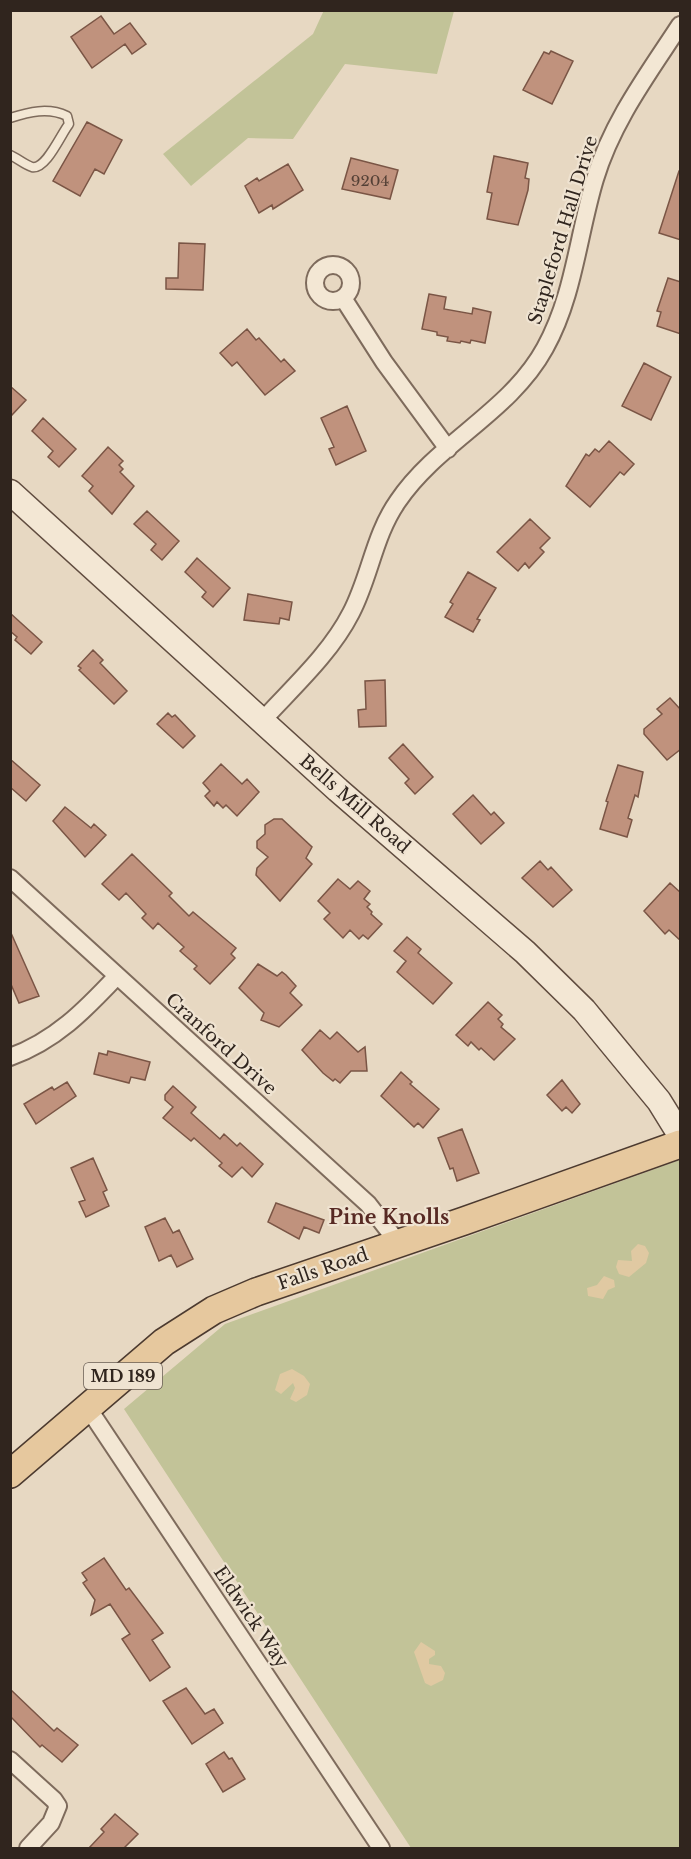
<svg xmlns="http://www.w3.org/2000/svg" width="691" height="1859" font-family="'Libre Baskerville',serif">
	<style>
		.green { fill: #c2c398 }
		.sand { fill: #e0c9a2 }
		.building { fill: #c0927d; stroke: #7a5545; stroke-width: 1.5 }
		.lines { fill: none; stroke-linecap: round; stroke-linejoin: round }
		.lane-casing { stroke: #7e6b5c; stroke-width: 11 }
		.street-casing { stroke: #7e6b5c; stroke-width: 20 }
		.secondary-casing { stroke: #604c3f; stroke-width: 27 }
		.primary-casing { stroke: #4c3a2f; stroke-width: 30 }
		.lane { stroke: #f3e7d4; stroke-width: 8 }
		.street { stroke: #f3e7d4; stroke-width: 16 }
		.secondary { stroke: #f3e7d4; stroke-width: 24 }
		.primary { stroke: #e6c89e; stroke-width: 27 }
		.labels { text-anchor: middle; stroke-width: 4.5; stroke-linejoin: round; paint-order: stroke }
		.number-label { font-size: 15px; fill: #544036 }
		.shield { fill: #efe3d1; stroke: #695e54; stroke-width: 1.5 }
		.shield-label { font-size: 16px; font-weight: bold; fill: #30251e }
		.street-label { font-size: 18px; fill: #30251e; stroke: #efe3d1 }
		.neighbourhood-label { font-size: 20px; font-weight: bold; fill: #572923; stroke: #efe3d1 }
	</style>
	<rect width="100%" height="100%" fill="#e7d8c2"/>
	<path class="green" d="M324,10L454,11L437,74L345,64L293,139L248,138L191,186L163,154L313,34Z
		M680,1160V1848H411L124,1409L225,1324Z"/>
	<path class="sand" d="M638,1244L645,1246L649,1253L646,1263L629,1277L619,1274L616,1267L618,1260L632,1261L631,1251Z
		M604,1276L614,1280L615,1287L608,1290L603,1299L588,1296L587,1288L597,1285Z
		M292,1369L304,1376L310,1384L307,1395L296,1402L290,1399L295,1388L293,1383L281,1394L275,1390L280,1374Z
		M421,1642L435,1651V1655L429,1659V1664L441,1666L445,1673L443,1680L431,1686L425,1683L414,1652Z"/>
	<path class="building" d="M101,16L114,34L130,23L146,44L132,54L125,44L92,68L71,37Z
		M551,51L573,61L552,104L523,90L544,52L549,54Z
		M87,122L122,140L104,174L95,169L80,196L53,181Z
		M494,156L528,163L525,178L529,179L528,190L518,225L487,219L492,193L487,192Z
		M351,158L398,170L390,199L342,189Z
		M288,164L303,190L273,209L272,205L259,213L245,186L257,178L259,181Z
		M679,171H681V240L659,233Z
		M179,243L205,244L203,290L166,289V278H178Z
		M668,278L681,282V334L657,326L661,312L657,311Z
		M429,294L446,297L444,309L472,314L473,308L491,312L485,343L471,340L470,343L461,341L460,343L447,341L448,337L437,335V332L422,329Z
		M247,329L256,340L259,338L281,362L284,359L295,371L265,395L237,362L232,366L220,353Z
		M644,363L671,377L651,420L622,406Z
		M10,386L26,400L10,417Z
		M347,406L366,451L336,465L329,449L334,447L321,418Z
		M43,418L76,449L59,467L48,457L53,451L32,431Z
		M609,441L634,464L624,475L620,472L590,507L566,486L586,454L589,456L595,449L599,452Z
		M108,447L123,461L119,465L123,469L120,472L134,486L112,514L89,491L93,486L82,476Z
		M147,511L179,541L162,560L151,550L156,544L134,524Z
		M530,519L550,538L540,548L544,552L529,568L525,563L518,571L497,552Z
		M197,558L230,588L213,607L202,597L206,592L185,572Z
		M468,572L496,588L477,619L480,620L473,632L445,617L453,604L450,602Z
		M248,594L292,602L289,620L280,618L279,624L244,620Z
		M10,613L42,642L31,654L15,640L17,637L10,631Z
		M93,650L103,660L100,663L127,691L114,704L79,670L81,668L78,666Z
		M385,680L386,726L359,727L358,710L366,709L365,681Z
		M670,698L681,710V749L667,760L644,734V729L662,714L657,709Z
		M168,713L172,717L175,715L195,736L183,748L157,724Z
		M403,744L433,777L415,794L405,783L409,779L389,758Z
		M10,759L40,785L26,801L10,787Z
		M221,764L242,784L247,779L259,792L237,816L226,805L223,808L217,802L214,806L205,796L210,791L203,783Z
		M618,765L643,772L638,797L635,795L628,818L632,820L627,837L600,829L608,802L606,801Z
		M473,795L491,815L494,812L504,823L481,844L453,814Z
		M65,807L91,828L94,824L106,835L85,857L53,821Z
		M274,819H282L312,847L306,858L312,864L280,901L256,875L257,868L268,857L257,848V841L265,834V825Z
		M132,854L172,893L169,896L189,916L193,912L236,948L231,954L235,958L210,984L194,969L197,966L180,951L184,947L158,923L153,929L142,918L146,914L126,893L119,900L102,884Z
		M540,861L548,870L551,867L572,890L553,907L522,878Z
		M338,879L350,889L358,881L370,891L364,899L370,904L367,907L372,912L371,914L382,924L368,939L363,935L359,939L350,930L343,938L324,919L330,913L318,901Z
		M670,883L681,893V941L669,930L665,934L644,911Z
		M11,933L39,996L19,1003L10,982Z
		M407,937L421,949L418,953L452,983L433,1004L397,972L406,961L394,951Z
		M258,964L277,976L282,972L286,975L296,986L290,993L302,1005L279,1027L261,1020L264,1013L239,988Z
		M488,1002L502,1015L498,1019L503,1024L501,1027L515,1039L494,1060L481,1048L479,1050L471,1042L468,1046L456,1035Z
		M320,1030L330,1039L337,1032L358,1052L365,1047L367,1071H351L340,1083L335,1079L333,1081L323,1073L302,1050Z
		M108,1051L150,1062L145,1080L131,1077L129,1083L94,1074L99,1053L107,1055Z
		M401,1072L412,1082L410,1084L439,1109L423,1128L418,1123L414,1127L381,1096Z
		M562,1080L580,1104L572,1113L566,1107L562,1111L547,1095Z
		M67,1082L76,1096L36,1124L24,1104L52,1087L54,1090Z
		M173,1086L196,1107L191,1113L220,1139L224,1134L237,1146L240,1143L263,1164L252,1177L242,1167L232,1177L219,1166L222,1163L194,1138L191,1141L163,1118L173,1107L165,1100V1095Z
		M462,1129L479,1173L457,1181L453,1168L450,1169L438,1138Z
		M93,1158L107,1190L103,1192L109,1206L86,1217L79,1202L85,1200L71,1168Z
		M276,1203L324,1220L319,1233L304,1227L299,1239L268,1222Z
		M165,1218L173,1233L179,1230L193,1259L177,1267L171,1255L159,1261L145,1227Z
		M104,1558L126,1590L129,1588L163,1633L152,1640L170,1667L150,1681L122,1639L130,1634L110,1604L91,1615L95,1600L83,1583L87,1580L82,1573Z
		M186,1688L205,1714L214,1709L223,1723L192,1744L163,1701Z
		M10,1689L54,1731L57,1728L78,1745L62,1762L42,1745L40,1747L10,1716Z
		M224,1752L229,1759L232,1758L245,1779L223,1792L206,1764Z
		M115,1814L138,1834L124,1848H89L104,1832L101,1829Z"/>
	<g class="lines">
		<defs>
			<path id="lane" d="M10,118C29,112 48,107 67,116L69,124C61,134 46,170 32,167C25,165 17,158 10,155"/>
			<path id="street" d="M315 283a18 18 0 1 1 36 0a18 18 0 1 1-36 0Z
				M343,298L384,362L448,449
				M262,721C293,687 330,654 351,613C370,577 374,535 398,501C438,442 510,412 545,348C574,296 578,235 595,179C612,122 648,74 680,25
				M10,878L368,1204L399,1244
				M10,1057C55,1041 85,1010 117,976
				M88,1408L381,1848
				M10,1760L54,1800L58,1806L51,1823L28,1848"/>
			<path id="secondary" d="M10,492L338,790L525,952L584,1010L659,1101L680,1135"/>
			<path id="primary" d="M10,1474L164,1342L214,1310L256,1292L464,1221L680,1144"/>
		</defs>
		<use href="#lane" class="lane-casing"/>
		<use href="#street" class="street-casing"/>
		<use href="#secondary" class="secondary-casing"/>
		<use href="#primary" class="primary-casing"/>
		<use href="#lane" class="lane"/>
		<use href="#street" class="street"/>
		<use href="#secondary" class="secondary"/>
		<use href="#primary" class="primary"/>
	</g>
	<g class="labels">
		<g class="number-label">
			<text x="370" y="186">9204</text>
		</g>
		<rect class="shield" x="84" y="1363" width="78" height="26" rx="4.5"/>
		<g class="shield-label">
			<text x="123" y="1382">MD 189</text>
		</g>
		<g class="street-label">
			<text transform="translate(563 230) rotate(-73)" y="6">Stapleford Hall Drive</text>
			<text transform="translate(355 804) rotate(41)" y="6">Bells Mill Road</text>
			<text transform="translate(221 1044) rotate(42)" y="6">Cranford Drive</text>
			<text transform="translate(323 1269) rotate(-19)" y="6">Falls Road</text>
			<text transform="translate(251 1617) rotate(56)" y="6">Eldwick Way</text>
		</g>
		<g class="neighbourhood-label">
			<text x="389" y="1224">Pine Knolls</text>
		</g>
	</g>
	<rect width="691" height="1859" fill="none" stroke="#30251e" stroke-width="24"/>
</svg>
